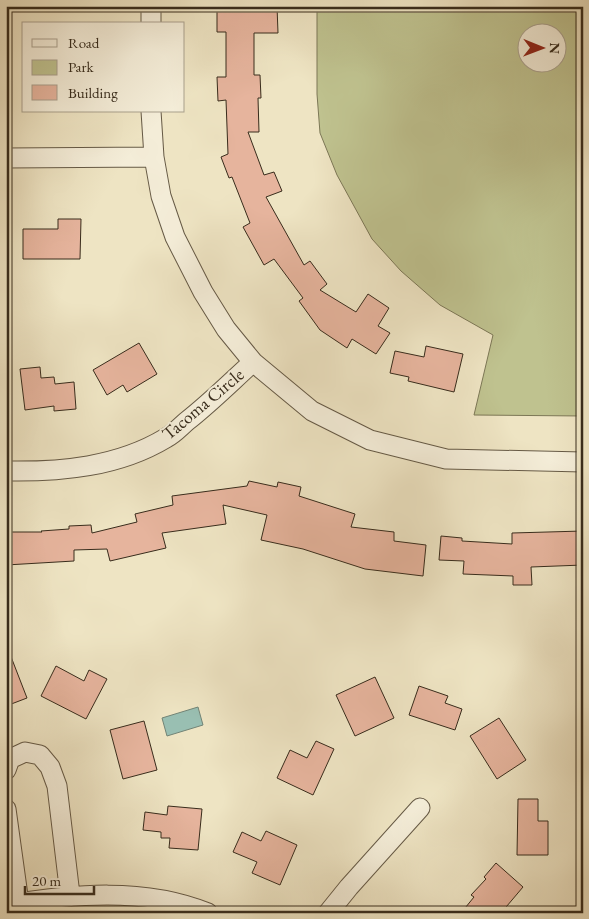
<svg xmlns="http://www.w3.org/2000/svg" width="589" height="919" font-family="'EB Garamond',serif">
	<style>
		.green { fill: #bfc28f; stroke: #7c7756; fill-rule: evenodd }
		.water { fill: #99bfb2; stroke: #728476 }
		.building { fill: #e6b49d; stroke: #382c1c }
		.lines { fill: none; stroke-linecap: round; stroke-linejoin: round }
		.minor-casing { stroke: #665a46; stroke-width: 21 }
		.minor { stroke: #f4edd8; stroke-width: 19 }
		.labels { text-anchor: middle; stroke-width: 4; stroke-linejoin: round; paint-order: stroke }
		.street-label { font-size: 18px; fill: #382c1c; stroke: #f4edd8 }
	</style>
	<rect width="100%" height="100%" fill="#eee4c3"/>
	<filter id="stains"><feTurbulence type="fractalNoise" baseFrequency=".004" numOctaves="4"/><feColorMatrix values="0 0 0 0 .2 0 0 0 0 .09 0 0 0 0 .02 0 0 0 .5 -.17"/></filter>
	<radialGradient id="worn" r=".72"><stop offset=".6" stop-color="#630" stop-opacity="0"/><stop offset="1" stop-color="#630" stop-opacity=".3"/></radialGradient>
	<path class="green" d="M317,6H583V416L474,415L493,335L440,305L401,271L372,239L337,175L320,133L317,94ZM556,32V62H526V32Z"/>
	<path class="water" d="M198,707L203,725L167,736L162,718Z"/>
	<path class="building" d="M217,6H277L278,33H254V75H260L261,98H258L259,132H248L264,175L274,172L282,191L266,197L304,265L310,261L327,284L320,290L356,312L368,294L389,308L378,326L390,333L376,354L352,339L347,348L320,330L299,301L303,298L274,259L264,265L243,227L250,223L232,177L229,178L221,157L228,154L226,100L218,101L217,77H226V32H217Z
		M58,219H81L80,259H23V229H58Z
		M139,343L157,374L127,392L123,385L107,395L93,370Z
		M426,346L463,354L454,392L408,381L409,377L390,373L395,351L424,357Z
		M40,367L41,378L54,377L55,384L74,382L76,409L54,411V406L25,410L20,369Z
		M249,481L277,487L278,482L301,487L299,496L355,514L351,527L394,532V541L426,545L423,576L365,569L303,549L261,540L267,515L223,505L226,524L162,533L166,548L110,561L107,549L74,550V561L6,565V532H42L41,531L69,529V526L91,525L92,533L137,522L135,514L173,505L172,496L247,486Z
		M583,531V565L531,567L532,585H513V576L463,574L464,561L439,560L441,536L462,538V541L512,544V533Z
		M6,649H8L27,698L6,706Z
		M56,666L84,681L89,670L107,679L86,719L41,696Z
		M375,677L394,718L355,736L336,695Z
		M419,686L448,696L445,703L462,709L455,730L409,715Z
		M499,718L526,760L497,779L470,736Z
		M144,721L157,770L123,779L110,730Z
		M316,741L334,749L313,795L277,778L290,750L307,758Z
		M518,799H538V821H548V855H517Z
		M168,806L202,809L198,850L169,848L170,838H161V832L143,830L145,812L167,815Z
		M266,831L297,845L280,885L252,873L257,862L233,852L242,832L261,841Z
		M496,863L523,887L501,913H461L474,897L471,895L486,879L484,877Z"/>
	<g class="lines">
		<defs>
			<path id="minor" d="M151,24V6
				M151,111L154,157L161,196L175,237L203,292L226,329L253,362L312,411L370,440L446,459L583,462
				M6,158L154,157
				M6,471C61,472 118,467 166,438C174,434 180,427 187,421C210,403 231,382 253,362
				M6,770L10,759L25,752L40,755L50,767L57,786L70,895
				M6,809L19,903
				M6,905C72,894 145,887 208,913
				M328,913L349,887L420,808"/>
		</defs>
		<use href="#minor" class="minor-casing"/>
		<use href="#minor" class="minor"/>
	</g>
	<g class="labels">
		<g class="street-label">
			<text transform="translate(203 404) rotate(-40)" y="6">Tacoma Circle</text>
		</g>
	</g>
	<rect width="589" height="919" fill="none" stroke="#eee4c3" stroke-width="25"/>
	<rect x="8" y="8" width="574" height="904" fill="none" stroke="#382c1c" stroke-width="2.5"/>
	<rect x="12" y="12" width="564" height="894" fill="none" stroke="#382c1c"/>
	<rect x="22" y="22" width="162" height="90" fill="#f4edd8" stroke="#a9a08d"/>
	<rect x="32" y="39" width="25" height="8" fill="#f4edd8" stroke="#a9a08d"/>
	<text x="68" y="48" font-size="15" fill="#382c1c">Road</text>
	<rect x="32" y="60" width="25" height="15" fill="#bfc28f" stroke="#a9a08d"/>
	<text x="68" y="72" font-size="15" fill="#382c1c">Park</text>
	<rect x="32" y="85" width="25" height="15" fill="#e6b49d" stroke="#a9a08d"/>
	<text x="68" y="98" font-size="15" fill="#382c1c">Building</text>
	<g transform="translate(542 48) rotate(91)"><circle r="24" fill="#f4edd8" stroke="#a9a08d"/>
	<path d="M0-4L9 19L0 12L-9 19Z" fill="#8f2418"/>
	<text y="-8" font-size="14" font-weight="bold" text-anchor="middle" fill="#382c1c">N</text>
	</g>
	<path d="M25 886v8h69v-8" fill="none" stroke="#382c1c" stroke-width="2.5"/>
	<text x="32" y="886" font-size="15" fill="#382c1c" stroke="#f4edd8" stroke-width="4" paint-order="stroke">20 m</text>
	<rect width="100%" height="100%" filter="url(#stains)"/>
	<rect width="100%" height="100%" fill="url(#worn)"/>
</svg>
